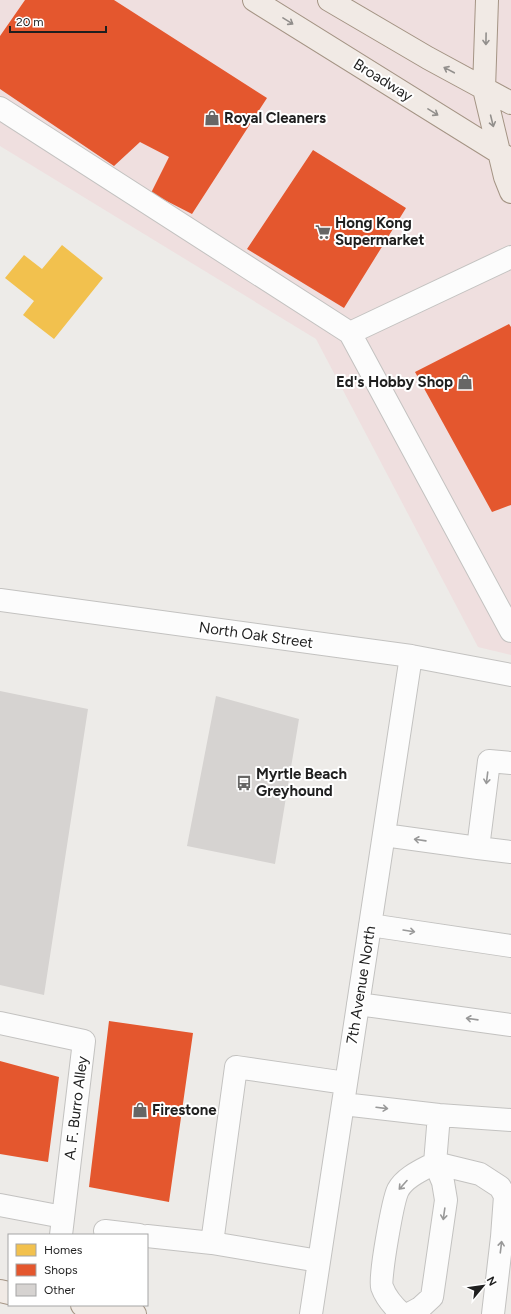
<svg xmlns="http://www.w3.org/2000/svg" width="511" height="1314" font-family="Figtree,sans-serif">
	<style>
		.commercial { fill: #efdfdf }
		.homes { fill: #f2c14e }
		.shops { fill: #e4572e }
		.building { fill: #d6d3d1 }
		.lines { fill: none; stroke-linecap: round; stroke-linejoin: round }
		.minor-casing { stroke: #c3c2c0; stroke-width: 24 }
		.major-casing { stroke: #a49484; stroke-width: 24 }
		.minor { stroke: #fcfcfc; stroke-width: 22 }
		.major { stroke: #f1eae5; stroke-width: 22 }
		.oneway { stroke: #928f8c }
		.oneway2 { stroke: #999 }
		.labels { text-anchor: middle; stroke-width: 4; stroke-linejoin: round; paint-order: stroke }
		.street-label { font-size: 15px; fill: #1f1f1f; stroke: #fff }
		.poi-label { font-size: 15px; font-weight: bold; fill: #1f1f1f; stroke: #fff; text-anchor: start }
	</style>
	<rect width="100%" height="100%" fill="#edebe8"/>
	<path class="commercial" d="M0,0H511V655L478,647L316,339L0,146Z"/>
	<path class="homes" d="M62,245L103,278L54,339L23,315L34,301L5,278L24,255L42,269Z"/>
	<path class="shops" d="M25,0H114L267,98L192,214L151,193L169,157L140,142L114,166L0,89V36Z
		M313,150L406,208L344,308L247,249Z
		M509,324L511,327V505L492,512L415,372Z
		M109,1021L193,1033L169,1202L89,1187Z
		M0,1061L59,1077L48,1162L0,1154Z"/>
	<path class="building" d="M0,691L88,709L44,995L0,985Z
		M216,696L299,719L275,864L187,846Z"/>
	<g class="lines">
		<defs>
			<path id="minor" d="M0,108L350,333
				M511,257L350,333L511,631
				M0,600L411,656L511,675
				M384,835L478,848L489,761L511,763
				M478,848L511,852
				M370,925L511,946
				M358,1004L511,1025
				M0,1023L84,1041L61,1235
				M343,1104L439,1115L511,1120
				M0,1205L63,1217
				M105,1231L139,1235
				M147,1236L212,1243L236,1067L346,1083
				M212,1243L319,1261
				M311,1314L411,656
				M402,1314C393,1306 386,1298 382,1287C379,1278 393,1200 398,1190C405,1177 422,1170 435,1163L480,1174L500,1187L505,1196L502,1237L493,1314
				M409,1314L420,1308L432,1297L446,1200L443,1182L435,1163L439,1115"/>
			<path id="major" d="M254,0L511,160
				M329,0L428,58L511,103
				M487,0L484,89L505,177L511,192
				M0,1291L9,1293
				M82,1305L135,1314"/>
		</defs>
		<use href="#minor" class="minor-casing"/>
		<use href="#major" class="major-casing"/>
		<use href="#minor" class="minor"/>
		<use href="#major" class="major"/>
	</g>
	<defs><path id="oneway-shaft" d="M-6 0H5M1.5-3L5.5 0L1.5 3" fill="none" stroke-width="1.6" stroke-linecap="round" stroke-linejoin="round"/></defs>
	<g class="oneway">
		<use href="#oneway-shaft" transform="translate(288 21) rotate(32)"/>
		<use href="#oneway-shaft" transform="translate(486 39) rotate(91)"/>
		<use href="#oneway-shaft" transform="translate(449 70) rotate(-152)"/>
		<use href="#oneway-shaft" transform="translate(433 112) rotate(32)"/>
		<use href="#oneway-shaft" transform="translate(492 121) rotate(76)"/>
	</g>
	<g class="oneway2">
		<use href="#oneway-shaft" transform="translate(487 778) rotate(97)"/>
		<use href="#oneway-shaft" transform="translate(420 840) rotate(-172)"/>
		<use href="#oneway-shaft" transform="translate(409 931) rotate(9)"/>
		<use href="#oneway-shaft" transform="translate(472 1019) rotate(-172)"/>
		<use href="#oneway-shaft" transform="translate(382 1108) rotate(7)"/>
		<use href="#oneway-shaft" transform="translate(403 1185) rotate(132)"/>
		<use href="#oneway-shaft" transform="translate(444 1214) rotate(98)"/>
		<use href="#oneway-shaft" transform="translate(501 1247) rotate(-83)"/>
	</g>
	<defs>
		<symbol id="shop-bare" viewBox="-9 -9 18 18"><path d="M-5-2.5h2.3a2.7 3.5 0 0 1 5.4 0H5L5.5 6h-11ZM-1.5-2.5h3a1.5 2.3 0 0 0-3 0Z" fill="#676665" stroke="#fff" stroke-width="2.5" paint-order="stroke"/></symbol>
		<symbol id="supermarket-bare" viewBox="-9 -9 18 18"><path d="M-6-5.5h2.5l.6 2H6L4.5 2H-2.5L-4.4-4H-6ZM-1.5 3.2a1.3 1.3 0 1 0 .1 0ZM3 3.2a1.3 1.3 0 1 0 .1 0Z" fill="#676665" stroke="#fff" stroke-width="2.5" paint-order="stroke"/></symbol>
		<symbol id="bus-bare" viewBox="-9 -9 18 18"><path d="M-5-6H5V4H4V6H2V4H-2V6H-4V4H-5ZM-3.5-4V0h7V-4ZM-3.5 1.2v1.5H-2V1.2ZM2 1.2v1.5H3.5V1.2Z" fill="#676665" stroke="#fff" stroke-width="2.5" paint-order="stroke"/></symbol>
	</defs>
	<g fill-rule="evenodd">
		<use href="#shop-bare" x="201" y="107" width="22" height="22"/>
		<use href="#supermarket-bare" x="312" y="221" width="22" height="22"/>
		<use href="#shop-bare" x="454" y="371" width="22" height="22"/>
		<use href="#bus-bare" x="233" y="772" width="22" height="22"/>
		<use href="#shop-bare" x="129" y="1099" width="22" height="22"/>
	</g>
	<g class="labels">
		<g class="street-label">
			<text transform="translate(383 80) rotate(32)" y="5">Broadway</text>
			<text transform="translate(256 635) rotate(8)" y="5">North Oak Street</text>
			<text transform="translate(361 985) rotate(-81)" y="5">7th Avenue North</text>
			<text transform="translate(76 1108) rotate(-83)" y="5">A. F. Burro Alley</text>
		</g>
		<g class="poi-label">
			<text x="224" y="123">Royal Cleaners</text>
			<text x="335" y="228">Hong Kong<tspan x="335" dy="17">Supermarket</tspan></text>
			<text x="453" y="387" text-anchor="end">Ed's Hobby Shop</text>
			<text x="256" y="779">Myrtle Beach<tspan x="256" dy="17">Greyhound</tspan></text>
			<text x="152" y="1115">Firestone</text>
		</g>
	</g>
	<rect x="8" y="1234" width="140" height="72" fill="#ffffff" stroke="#a5a5a5"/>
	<rect x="16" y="1244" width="20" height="12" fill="#f2c14e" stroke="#a5a5a5"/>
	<text x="44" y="1254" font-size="12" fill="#1f1f1f">Homes</text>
	<rect x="16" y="1264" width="20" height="12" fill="#e4572e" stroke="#a5a5a5"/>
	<text x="44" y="1274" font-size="12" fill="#1f1f1f">Shops</text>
	<rect x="16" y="1284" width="20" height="12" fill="#d6d3d1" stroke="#a5a5a5"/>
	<text x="44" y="1294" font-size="12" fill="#1f1f1f">Other</text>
	<g transform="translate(483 1286) rotate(61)" stroke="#ffffff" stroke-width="3" paint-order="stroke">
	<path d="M0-3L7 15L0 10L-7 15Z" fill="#1f1f1f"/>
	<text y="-6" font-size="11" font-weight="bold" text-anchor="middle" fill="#1f1f1f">N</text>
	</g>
	<path d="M10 26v6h96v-6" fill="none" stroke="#1f1f1f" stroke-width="2"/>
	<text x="16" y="26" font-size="12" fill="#1f1f1f" stroke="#ffffff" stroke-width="3" paint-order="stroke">20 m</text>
</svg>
